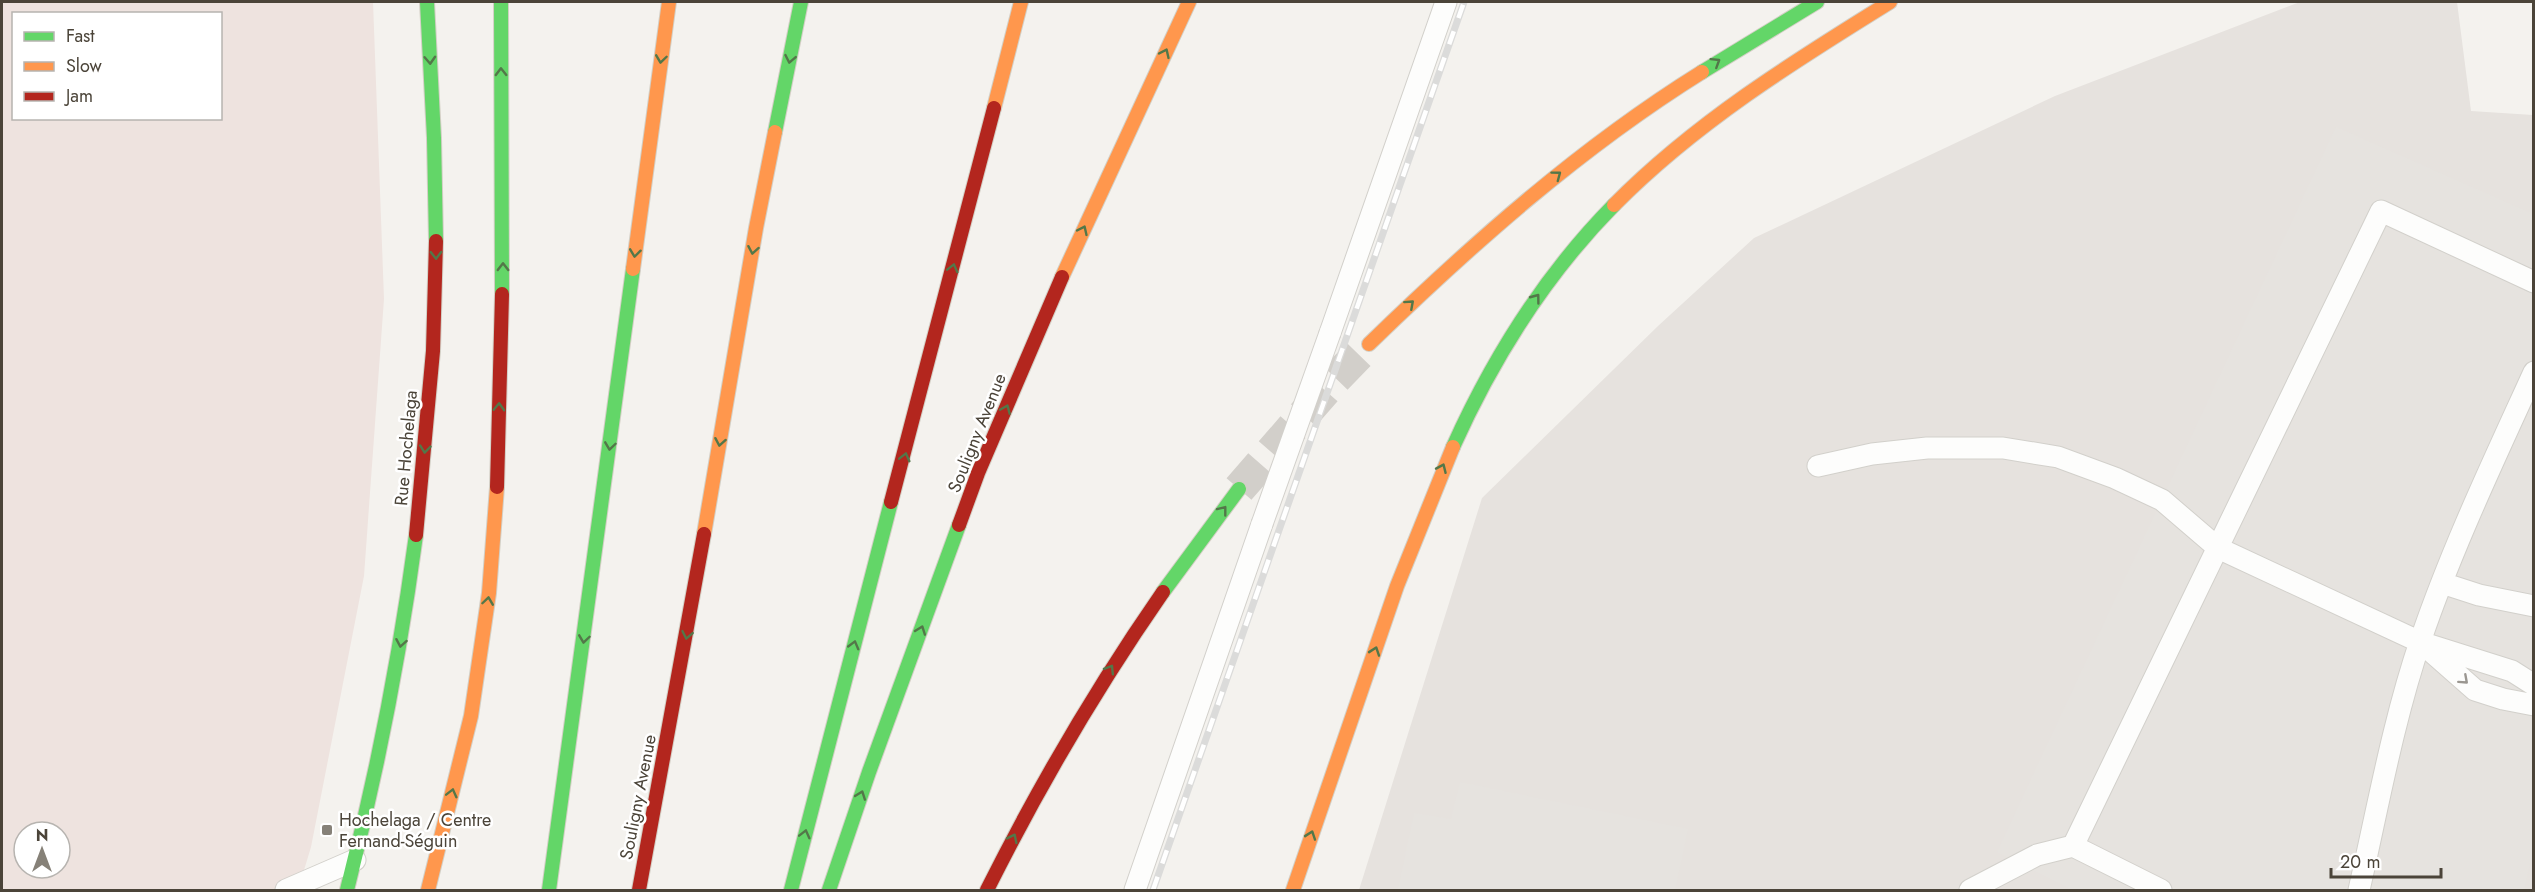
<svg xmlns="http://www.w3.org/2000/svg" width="2535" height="892" font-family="Jost,sans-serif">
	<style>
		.industrial { fill: #e6e2de }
		.medical { fill: #eee3df; fill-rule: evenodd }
		.parking { fill: #e6e3df }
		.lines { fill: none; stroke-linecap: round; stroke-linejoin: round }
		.highway-tunnel { stroke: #d2cfca; stroke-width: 33; stroke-dasharray: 33 16; stroke-linecap: butt }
		.lane-casing { stroke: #d2d0cb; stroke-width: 23 }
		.fast-casing { stroke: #d3cfc5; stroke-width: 16 }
		.slow-casing { stroke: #d3cfc5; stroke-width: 16 }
		.jam-casing { stroke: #d3cfc5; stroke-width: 16 }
		.lane { stroke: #fdfdfc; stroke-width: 21 }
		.fast { stroke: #63d668; stroke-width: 14 }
		.slow { stroke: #ff974d; stroke-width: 14 }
		.jam { stroke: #b3261e; stroke-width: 14 }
		.rail-casing { stroke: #dbdbda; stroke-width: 7 }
		.rail { stroke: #fff; stroke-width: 4.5; stroke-dasharray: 14; stroke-linecap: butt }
		.lane-bridge-casing { stroke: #d2d0cb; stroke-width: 23; stroke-linecap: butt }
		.lane-bridge { stroke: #fdfdfc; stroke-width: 21 }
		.oneway { stroke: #537749 }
		.oneway2 { stroke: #9b9791 }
		.poi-dot { fill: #868178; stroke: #fff; stroke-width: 2 }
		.labels { text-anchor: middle; stroke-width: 5; stroke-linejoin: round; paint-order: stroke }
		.street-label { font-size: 18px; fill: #4b4439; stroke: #fff }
		.poi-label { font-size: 18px; fill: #4b4439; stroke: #fff; text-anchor: start }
	</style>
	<rect width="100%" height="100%" fill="#f4f2ee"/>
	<path class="industrial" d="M2300,2H2457L2471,111L2533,115V890H1359L1482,498L1658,326L1754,238L2055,96Z"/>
	<path class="medical" d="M2,2H373L384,299L364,576L311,847L298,890H2ZM14,14H220V118H14ZM24,832H60V868H24Z"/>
	<path class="parking" d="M2336,127L2533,214L2534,846L2524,890H2073L1997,852Z
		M1460,782L1688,829L1675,890H1398L1414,813L1451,819Z"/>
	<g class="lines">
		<path class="highway-tunnel" d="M1239,489L1335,379L1369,344"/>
		<defs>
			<path id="lane" d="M1330,333L1446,2
				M1818,466L1872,454L1927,448H2003L2058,457L2115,478L2162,500L2218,548L2420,642L2512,671L2534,685
				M2442,583L2479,595L2534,606
				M2425,646L2475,690L2503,699L2534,705
				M286,890L355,860
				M1135,890L1262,524
				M1970,890L2037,855L2073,846
				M2161,890L2073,846L2381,211L2534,282
				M2359,890C2378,807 2393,721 2421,639C2452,548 2494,460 2534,372"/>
			<path id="fast" d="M427,2L434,138L436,241
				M501,2L502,294
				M1702,72L1817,2
				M775,132L801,2
				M1453,447C1493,358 1545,275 1614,205
				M1163,592L1239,489
				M347,890C377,773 400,655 416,535
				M549,890L633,269
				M791,890L891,502
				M829,890L869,772L959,525"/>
			<path id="slow" d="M994,108L1021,2
				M1614,205C1695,123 1793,62 1890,2
				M633,269L669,2
				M1062,277L1189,2
				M1369,344C1472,244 1580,148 1702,72
				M704,534L756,228L775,132
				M428,890L471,716L489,593L497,487
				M1293,890L1397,586L1453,447"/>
			<path id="jam" d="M497,487L502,294
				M891,502L994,108
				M959,525L978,473L1062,277
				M416,535L433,351L436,241
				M639,890L704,534
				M987,890C1039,786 1097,687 1163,592"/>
		</defs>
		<use href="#lane" class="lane-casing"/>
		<use href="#fast" class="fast-casing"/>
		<use href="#slow" class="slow-casing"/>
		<use href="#jam" class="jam-casing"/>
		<use href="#lane" class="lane"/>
		<use href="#fast" class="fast"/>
		<use href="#slow" class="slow"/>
		<use href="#jam" class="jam"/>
		<defs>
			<path id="rail" d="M1153,890L1464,2"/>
		</defs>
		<use href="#rail" class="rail-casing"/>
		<use href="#rail" class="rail"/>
		<defs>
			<path id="lane-bridge" d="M1262,524L1330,333"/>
		</defs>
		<use href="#lane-bridge" class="lane-bridge-casing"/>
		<use href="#lane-bridge" class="lane-bridge"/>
	</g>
	<defs><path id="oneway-chevron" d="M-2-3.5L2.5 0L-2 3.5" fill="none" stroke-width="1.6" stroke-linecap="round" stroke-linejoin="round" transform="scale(1.5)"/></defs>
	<g class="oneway">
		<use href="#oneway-chevron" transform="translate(1165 53) rotate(-65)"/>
		<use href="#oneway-chevron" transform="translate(661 59) rotate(98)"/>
		<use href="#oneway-chevron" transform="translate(790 59) rotate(101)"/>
		<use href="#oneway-chevron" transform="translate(430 60) rotate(87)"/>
		<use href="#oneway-chevron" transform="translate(1716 62) rotate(-32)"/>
		<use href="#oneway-chevron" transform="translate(501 72) rotate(-91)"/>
		<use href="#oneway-chevron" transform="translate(1557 175) rotate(-37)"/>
		<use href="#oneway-chevron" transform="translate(1083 230) rotate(-65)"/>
		<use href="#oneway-chevron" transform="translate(753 250) rotate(100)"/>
		<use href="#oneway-chevron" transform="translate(635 253) rotate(97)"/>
		<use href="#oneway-chevron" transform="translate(436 255) rotate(89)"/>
		<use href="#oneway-chevron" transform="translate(503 267) rotate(-90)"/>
		<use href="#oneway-chevron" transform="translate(953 268) rotate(-76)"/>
		<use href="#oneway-chevron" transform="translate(1536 298) rotate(-53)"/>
		<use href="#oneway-chevron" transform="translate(1410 304) rotate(-42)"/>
		<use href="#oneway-chevron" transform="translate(499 407) rotate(-88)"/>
		<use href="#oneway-chevron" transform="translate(1006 409) rotate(-67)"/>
		<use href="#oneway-chevron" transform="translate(720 442) rotate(100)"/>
		<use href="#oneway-chevron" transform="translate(610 446) rotate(98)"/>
		<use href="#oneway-chevron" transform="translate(425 449) rotate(96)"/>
		<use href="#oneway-chevron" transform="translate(905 457) rotate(-76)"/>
		<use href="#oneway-chevron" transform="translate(1442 468) rotate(-66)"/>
		<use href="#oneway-chevron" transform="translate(1223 510) rotate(-52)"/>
		<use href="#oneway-chevron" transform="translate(488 601) rotate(-82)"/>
		<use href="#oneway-chevron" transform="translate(921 630) rotate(-70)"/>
		<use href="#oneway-chevron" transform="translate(687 635) rotate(101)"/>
		<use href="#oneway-chevron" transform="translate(584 639) rotate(98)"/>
		<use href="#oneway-chevron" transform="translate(401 643) rotate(100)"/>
		<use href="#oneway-chevron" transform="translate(854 645) rotate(-75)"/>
		<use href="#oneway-chevron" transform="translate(1375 651) rotate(-71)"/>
		<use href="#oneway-chevron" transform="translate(1110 669) rotate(-58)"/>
		<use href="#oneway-chevron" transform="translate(452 793) rotate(-76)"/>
		<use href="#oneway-chevron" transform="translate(861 795) rotate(-70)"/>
		<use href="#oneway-chevron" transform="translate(805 834) rotate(-76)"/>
		<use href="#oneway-chevron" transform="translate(1311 835) rotate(-71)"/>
		<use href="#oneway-chevron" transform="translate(1013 838) rotate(-64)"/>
	</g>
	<use class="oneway2" href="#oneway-chevron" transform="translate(2464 680) rotate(42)"/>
	<rect class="poi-dot" x="321" y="824" width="12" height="12" rx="3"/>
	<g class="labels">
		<g class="street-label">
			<text transform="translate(977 433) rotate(-68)" y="6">Souligny Avenue</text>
			<text transform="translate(406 448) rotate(-85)" y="6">Rue Hochelaga</text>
			<text transform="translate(638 797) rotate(-79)" y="6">Souligny Avenue</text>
		</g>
		<g class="poi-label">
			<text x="339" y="826">Hochelaga / Centre<tspan x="339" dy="21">Fernand-Séguin</tspan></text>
		</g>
	</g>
	<rect width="2535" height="892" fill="none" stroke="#4b4439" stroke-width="6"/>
	<rect x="12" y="12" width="210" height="108" fill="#ffffff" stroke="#b7b4b0" stroke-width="1.5"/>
	<rect x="24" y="32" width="30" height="9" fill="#63d668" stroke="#b7b4b0" stroke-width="1.5"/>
	<text x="66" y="42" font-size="18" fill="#4b4439">Fast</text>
	<rect x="24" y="62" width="30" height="9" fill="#ff974d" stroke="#b7b4b0" stroke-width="1.5"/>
	<text x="66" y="72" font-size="18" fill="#4b4439">Slow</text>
	<rect x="24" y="92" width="30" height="9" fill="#b3261e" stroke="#b7b4b0" stroke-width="1.5"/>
	<text x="66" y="102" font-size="18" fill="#4b4439">Jam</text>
	<g transform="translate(42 850)"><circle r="28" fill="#ffffff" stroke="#b7b4b0" stroke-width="1.5"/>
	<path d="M0-4.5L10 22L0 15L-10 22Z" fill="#868178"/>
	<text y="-9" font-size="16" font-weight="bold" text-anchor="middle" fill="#4b4439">N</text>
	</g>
	<path d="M2331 868v9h110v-9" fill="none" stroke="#4b4439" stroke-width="3"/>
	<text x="2340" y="868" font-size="18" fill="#4b4439" stroke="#ffffff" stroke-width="4.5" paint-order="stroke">20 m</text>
</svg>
